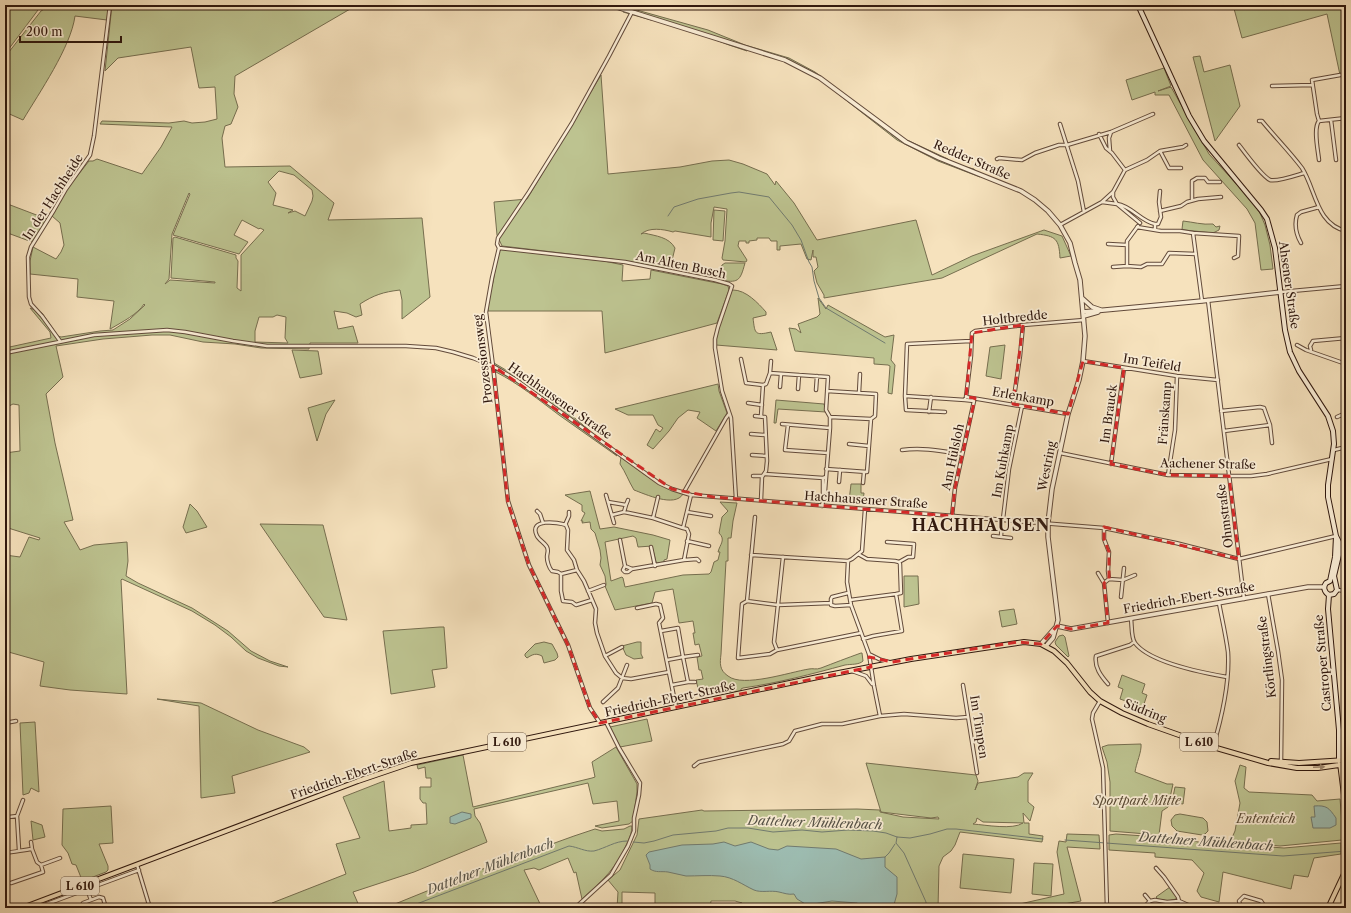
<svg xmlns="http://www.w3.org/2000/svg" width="1351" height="913" font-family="'Libre Caslon Text',serif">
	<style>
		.green { fill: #bdc390; stroke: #766e4f; fill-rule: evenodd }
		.water { fill: #9dbdb2; stroke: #717b70 }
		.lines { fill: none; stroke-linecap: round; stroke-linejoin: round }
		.stream { stroke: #717b70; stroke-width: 1 }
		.minor-casing { stroke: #624a3a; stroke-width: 4.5 }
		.tertiary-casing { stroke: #624a3a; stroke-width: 5.5 }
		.secondary-casing { stroke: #30180e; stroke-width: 6 }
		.primary-casing { stroke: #30180e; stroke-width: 6 }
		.minor { stroke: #f9ecd4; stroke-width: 2.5 }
		.tertiary { stroke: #f9ecd4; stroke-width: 3.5 }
		.secondary { stroke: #f9ecd4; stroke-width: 4 }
		.primary { stroke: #f6e2bd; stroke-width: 4 }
		.oneway { fill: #9d876e }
		.marked { fill: none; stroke: #d62828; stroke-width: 3; stroke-dasharray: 8 5; stroke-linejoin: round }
		.labels { text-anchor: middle; stroke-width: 3.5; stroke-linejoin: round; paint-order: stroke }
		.shield { fill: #f9ecd4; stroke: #6c5849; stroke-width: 1 }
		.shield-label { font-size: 11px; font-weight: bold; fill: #30180e }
		.street-label { font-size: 12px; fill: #30180e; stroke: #f9ecd4 }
		.park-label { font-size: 12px; font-style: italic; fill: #5a4b35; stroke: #f9ecd4 }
		.water-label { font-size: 13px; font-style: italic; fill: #565247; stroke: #f9ecd4 }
		.district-label { font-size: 16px; font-weight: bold; letter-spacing: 1px; fill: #30180e; stroke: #f9ecd4 }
	</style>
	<rect width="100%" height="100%" fill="#f6e2bd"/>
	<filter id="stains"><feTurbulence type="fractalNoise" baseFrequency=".005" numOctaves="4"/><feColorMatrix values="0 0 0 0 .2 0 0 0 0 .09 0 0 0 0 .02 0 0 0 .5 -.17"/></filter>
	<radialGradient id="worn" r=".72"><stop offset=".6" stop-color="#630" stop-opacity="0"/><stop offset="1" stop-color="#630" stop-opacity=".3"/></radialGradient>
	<path class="green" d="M5,5H28L38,10L8,50L5,49Z
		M51,5H109L107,20L75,16C71,47 39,93 23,120L5,112V57L41,11Z
		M112,5H357L235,76L234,94L238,107L231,124L225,126L222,138L225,167L290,166L334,203L328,220L422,218L430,297L402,319V300L400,290C383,292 374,295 360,304L362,315L356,317L347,313L334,311L338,329L353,326L358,343H310L309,349L261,348L235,344L203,342L170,335H152L103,339L56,346L63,377L46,394L55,443L73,520L64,522L79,548L80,550L94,545L127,542L128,561L126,576L138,583L192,608L228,631L251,651L270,661L288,667L279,666L258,658L246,651L231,637L215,625L192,611L122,579L121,580L127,694L70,690L40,686L44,662L5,651V555L20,557L29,537L39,540L40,538L5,527V453L20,451L19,405L13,404L5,408V348L51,338L50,332L30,308L42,313L58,336L61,337L100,331L113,330L130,319L145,305L144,304C138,314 122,322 112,328L110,329L114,301L77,297L78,279L30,274V261L33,247L56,259L61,252L64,245L60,223L52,216L67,189L89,161H93L97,159L142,174L161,147L172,127L100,124L102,121L169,123L184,121L192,123L205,122L217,119L215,87L199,88L191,47L118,58L105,71ZM279,171L294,175L312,190L313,196L312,201L305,216L295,211L288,213L293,210L273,205L276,193L268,182ZM189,193L190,194L173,235L239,254L248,242L234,235L242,220L259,229L260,228L264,230L241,255V291L237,288L238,261L236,258V255L175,237L173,238L171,278L215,282V283L170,280L165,284L169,279L172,234ZM277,315L286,317L285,338L288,343L255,342V331L259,317H273Z
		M1233,5H1346V74L1340,75L1327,14L1242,38Z
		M626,7L708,30L745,45L789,58L815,72L868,112L869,118L880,121L888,127L891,134L901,141H909L948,159L949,163L974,169L980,177L938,161L897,140L819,79L784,61L750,47L747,51L729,45L658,18L651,20L623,12Z
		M1200,56L1204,72L1230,65L1240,106L1215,141L1193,57Z
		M1164,68L1171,86L1158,91L1171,87L1209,154L1250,199L1260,213L1265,225L1270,245L1273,269L1261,270L1255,223L1247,209L1203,160L1169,95H1155V92L1132,100L1126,80Z
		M601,75L608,174L680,167L712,161L729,160L743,164L767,174L775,185L776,181L794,203L817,240L916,220L932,275L972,256L1044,230L1062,236L1071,256L1060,258C1059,239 1056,236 1037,234L942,278L824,298V295L817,283L814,271L818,267L816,257H813V250L811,260L807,259L801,244L780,246V250H777V241H771L769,238H757V240L749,241V243H746V241H739L738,246L747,260L746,262L723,260L722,258L725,241L727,209L714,207L711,223V237L675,231L673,232C663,229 649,227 641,234L644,233C656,236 669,237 675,248L670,269L612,259L502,246L497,235L494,202L527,199Z
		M5,203L47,219L32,242L5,232L8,224L5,223Z
		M714,210L725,211L723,241L713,240Z
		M1183,221C1193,222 1202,225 1213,224L1216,227L1220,226L1219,230L1213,233L1185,230L1182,229Z
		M502,249L604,261L623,265L622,281L650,279L651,270L722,284L728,286L729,290L717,323L605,353L602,311H488L489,296L493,282L498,253Z
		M725,263H745C740,282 738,283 719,280L718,278L722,265Z
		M733,290C746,290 758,303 766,312V315L753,318C755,333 754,336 771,332L777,350L716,345L717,332L731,291Z
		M818,298L826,309L828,305L885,337L894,335L891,360L895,365L892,394L888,393L890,366L888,365L874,364V358L795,351L789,328L796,329L801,333L798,324L817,317L820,314Z
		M1005,345L1001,379L986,376L990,347Z
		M292,350L318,351L322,374L300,378Z
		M494,363C538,388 581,420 617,456C598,442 578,429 559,415C539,400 519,384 496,372Z
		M718,384L719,391L727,413L716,431L697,418L700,412L688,410L678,418L669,431L653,449L647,445L656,429L660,432L663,428L658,425L653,415H628L615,409Z
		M335,400L326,414L317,441L308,408Z
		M776,400L824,404L826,412L778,409L776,423H774Z
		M621,457C641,472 659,487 683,494C675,508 645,494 634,490C628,480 626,473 620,464Z
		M851,484H861V493H864L863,502L849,501Z
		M590,491L600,529L614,527L653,535L670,540L667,559L664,560V562L657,563L656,562L652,546L638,547L636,538L633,536L605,542L611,581L622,577L623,578L625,587L683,575L709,574L711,572L714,562L718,560L720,552H718C720,544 726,540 719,533L722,517L728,511L720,502L737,503L733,521L731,538H728V561H726L721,654C720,663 719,670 728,676C743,688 790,672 809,669C813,668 816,670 821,668C834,663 847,658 861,653H862L863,661C859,665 851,664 845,665C812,674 778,683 743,688L741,689V691L733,692L725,691L700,696L696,680L703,679L701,670H699L697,657L702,656L699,644L695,645L693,633H695L693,621L679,623L673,589L655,592L652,603L615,610L605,586L606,584L605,576L600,565L601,558L600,550L595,533L591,529L590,522L582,523L583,521H581L585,513L582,511V505L565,495Z
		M190,504L197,511L207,527L186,533L183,527Z
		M260,524L323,525L347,620L324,617Z
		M904,576H918L919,604L904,607Z
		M1014,609L1017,624L1002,627L999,611Z
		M440,627H444L447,668L432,670L435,687L391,694L383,631Z
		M1063,635L1065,637L1069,656L1068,657L1056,645L1055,642L1059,636Z
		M544,642L552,644L557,653L558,657L555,660L544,663L542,656C536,653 533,654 527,658L525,656V654L535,644Z
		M637,642H641V654L643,658L634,659L626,655L622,646Z
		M1122,675L1145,684L1142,693L1147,695L1143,707L1120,699L1123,689L1118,687Z
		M157,699L201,703L258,730L304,747L310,752L232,776L235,793L201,798L199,706Z
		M647,719L652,741L620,747L610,727Z
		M35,722L39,792L31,788L29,793L23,795L20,723Z
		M1141,744C1142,751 1136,764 1135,772L1167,784H1173L1168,807L1162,811L1159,835L1110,831V782L1107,762L1102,747L1108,745Z
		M616,747L637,784V792L633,821L629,824L602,828L595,826L619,821L617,801L593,804L588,783L474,809L475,816L480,823L487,842L414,872L353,892L360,908H274L272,903L346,874L336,844L360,838L343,797L384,781L389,831L411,828V825L427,824L426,803H423L420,799V787H431V778H426L425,767L418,769L417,765L463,755L473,807L592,778L595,777L592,762Z
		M866,763L976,775L978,781L975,790L978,783L1018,777L1024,773H1033L1028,781V802L1034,807L1030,821L1023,813L1024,823H1029V834L1043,836L1042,842L960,832L955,845L951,851L943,857L939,866L938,908H740V903H742L735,901H711L710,908H655V893L622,892V908H617L618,892L608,880L620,870L637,835L639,819L702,810L704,811L857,809L880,810V812L903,817L939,819L938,817L931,818L881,812ZM977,818L983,822L1023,823C1013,830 986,825 973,824L976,822Z
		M1240,765L1246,767L1244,788L1249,792L1312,795L1317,801L1340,799L1342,823V840L1280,846L1230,842L1235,831L1240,803L1235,781Z
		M1175,787L1185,788L1183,804L1172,802Z
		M111,806L113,843L99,844L108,866V870L106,872L85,880H82L76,865L72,864L68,853L62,845L63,809Z
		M1180,814L1203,818L1207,822L1208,831L1205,834L1202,835L1177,831L1172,826L1171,820L1175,815Z
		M31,821L42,825L45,837L33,840Z
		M630,826H632C632,832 630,836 628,841C617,868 603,880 582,899L576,872L574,873L568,858L539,870L534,868L524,870L542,908H389L390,906L469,874L574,836L595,829L602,831L624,829Z
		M1067,834L1099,835L1100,849L1067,847L1081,901L1041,908H1002L1064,894L1057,852L1059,841L1066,842Z
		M1116,834L1187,839L1198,842L1284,848L1341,843V854L1314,858L1308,877L1294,875L1291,889L1223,872L1219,902L1201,897L1197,891L1204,873L1192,860L1155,857V853L1109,850V835Z
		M963,854L1014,859L1011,893L960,888Z
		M1034,863L1053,864L1051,896L1032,894Z
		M1170,887L1177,896L1176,899L1168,901L1158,899L1156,897Z"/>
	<path class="water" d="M1314,806C1327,805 1329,808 1336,818V825L1330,828H1313L1311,817H1315Z
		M462,812L471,814V818L455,824L450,823V817Z
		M724,842L735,846L751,842L769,849L778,850L787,846L836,849L861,859L885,857V867L897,877V894L893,908H865L857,903L832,901L807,905L797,899L794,894C788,895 784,893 779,892C771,890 761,893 754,890C743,885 733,877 720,876C709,875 697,876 686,876C680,875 674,873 668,872C661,871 656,873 650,869V865L646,855L649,852L682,845L713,844Z"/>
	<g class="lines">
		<path class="stream" d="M668,216L674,207L698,199L731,193L739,192L769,197L792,225L801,240L809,262L812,267L814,281L819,298L826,308L885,343
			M897,837L896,843L904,853L926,902V908
			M1065,840L1283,856L1346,851
			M633,842L644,843L654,841L673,835L716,831L728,828H748L773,832L802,830L822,832L848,830L873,831L886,833L897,837L910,838L930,834L947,829H956L1043,839
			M885,857L889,853L895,844
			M406,908L569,846C578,847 585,852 594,851C606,848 615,841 627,841"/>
		<defs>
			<path id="minor" d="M1346,74L1312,80L1317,114L1319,121L1346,118
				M1272,86L1312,85
				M1331,120L1336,160
				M1259,121H1262C1275,137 1290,152 1302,168C1316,190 1316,224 1346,231
				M1060,124L1078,181L1084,212
				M1099,134L1106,148L1112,153L1125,170
				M1239,145C1245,153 1262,176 1270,180C1277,182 1297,175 1304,173
				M1110,151L1109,138L1111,132
				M1160,151L1169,168H1181
				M997,159L999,158L1022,160L1035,153L1059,145H1067L1111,132L1153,114
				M1319,160C1318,150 1313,128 1319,121
				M1113,192V197L1117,204C1132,206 1140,221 1155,224V229
				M1192,200V181L1197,178H1205L1208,182H1220
				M1102,202L1113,192L1125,170L1147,160L1160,151L1183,147L1186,145
				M1160,211L1181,206L1187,202L1198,199L1221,197
				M1155,224H1158L1161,217L1159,202L1160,191
				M1060,225L1102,202L1117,204L1140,223
				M1137,227L1161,231H1180L1193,233L1202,301
				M1193,233L1239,236L1238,256L1234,258
				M1301,243C1296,234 1294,225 1297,215L1301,212L1319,207
				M1108,244L1127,245
				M499,248L625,262L715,280L729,284L732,286L718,327L715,339V348L722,391L731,418L736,499
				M1127,266V241L1138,226
				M1113,267L1127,266L1141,267L1147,264H1162L1169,253L1196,254
				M1281,292L1346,286
				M1208,300L1244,599
				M60,341L42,316L31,304L29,297L28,257L31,247L54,210L66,189L90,155L94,136L110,5
				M1297,345L1306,350L1346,364
				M1311,350L1310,346L1313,341L1346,338
				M5,353L94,335L167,330L185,332L233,341L267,346H406L436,348L453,352L473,358L493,366L515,379L659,483L672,489L691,495L1104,528L1176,543L1239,559L1336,536
				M741,359L746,383L763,385
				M1083,361L1177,376L1218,380
				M770,373L771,361
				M763,385L766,384L770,373L828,377L826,410L830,417V428L825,491L822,506
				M780,387L781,374
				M798,389L799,375
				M816,390L817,376
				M859,393L860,374
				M905,396L965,400
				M966,397L971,356L972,333L975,331L1023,325L1084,320
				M966,397L1068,414
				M965,399V400L974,401
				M748,403L762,405
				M1013,404L1020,356L1023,325
				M1221,411L1260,407L1264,408L1270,425L1272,443
				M929,412L931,397
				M945,412L906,410L905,396L907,344L971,341
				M755,416L765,417L767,461L766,471L762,477L761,500
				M761,416L763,385
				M830,417L871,419
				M1337,417L1346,413
				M782,424L830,428
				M788,425L785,450L828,453
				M1224,431L1270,425
				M751,434L765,435
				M849,444L869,446
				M902,450C922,447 942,451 962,454
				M1334,450L1346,447
				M1060,453L1168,475L1229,476H1251L1267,474L1332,459
				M752,455L766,456
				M1111,464L1124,368
				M826,469L867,472L871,419L875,416L876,394L827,391
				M765,474L823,478L826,477
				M1168,475L1175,430L1177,376
				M753,476H762
				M823,478V495
				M839,482L840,470
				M863,483L864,472
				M684,492L726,418L729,414
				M606,495L614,523
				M608,502L626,505L624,512
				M626,505L628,500
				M865,509L862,551L852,559L848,561L847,582L851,605L869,654L874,686L880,716
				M537,511L540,514L543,523
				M687,512L711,516
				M612,515L624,512L653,518L683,528
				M952,516L955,488L974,401
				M755,517L747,601L742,604L738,658L770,654L777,650L787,648L861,633
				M653,518L658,497
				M1003,519L1009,469L1022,406
				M565,525L569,516V512
				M1104,528V539L1109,552L1108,571L1109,579L1104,583L1108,623
				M993,536L1011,538
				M1001,537L1002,519
				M620,540L625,566
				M687,541L709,546
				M887,542L914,544L913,557H908L899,562
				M651,547L655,566
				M858,554L867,559L895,561L899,562L900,564L901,593L896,594L902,631L873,636L863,639
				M751,555L848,561
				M684,560L697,559L699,561
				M632,569L628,572H625L623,570L625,566L632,569L684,560L689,534L687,529L683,528L691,495
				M1098,573L1104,583
				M561,574L577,570
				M1109,579L1123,580L1135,575
				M1337,590L1346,591
				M588,591L604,585
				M848,593L832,597L831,599V605L835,606L851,605
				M1268,594L1278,651L1282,680L1281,763
				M1121,597L1124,568
				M592,600L576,605L572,602L563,601L561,591V574L558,572L552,571C549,568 547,561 547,557C547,553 549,551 547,547C545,543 539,540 537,536C528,518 558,522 566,525L568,530L567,550L574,560L577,570L584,581L596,609L595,623L597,633L605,656L616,673L622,678L631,679L669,672
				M850,600L896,594
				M747,601L778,605L831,603
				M637,608L656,604L660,605L663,618L659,623L676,707
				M1131,619C1132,625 1131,638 1135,643C1150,663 1204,673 1227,677
				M661,631L678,628L683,657L698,655
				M777,650L774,642L783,557
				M869,654L881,660L889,662
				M605,656L622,647
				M667,660L683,657L688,682L672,685
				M852,671L866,676L872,684
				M688,682H695
				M1108,684C1101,676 1094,667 1096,656L1130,645L1134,642
				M963,685L977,773
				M1100,701L1093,713L1092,719L1103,768L1107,908
				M603,702L618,688L627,665
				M5,723L16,721
				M600,723L590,708L568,645L529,565L508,501L493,366L486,312L492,278L499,248L497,244L498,238L529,192L572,123L609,56L632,12
				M1213,747C1222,717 1230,684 1228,652C1226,636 1222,619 1219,603
				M694,766L699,762L783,744L789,741L795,731L822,724H842L880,716L904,714L956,718L968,717
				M5,815L9,817L17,816
				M31,842L32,849
				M19,850L17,816L23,800
				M5,853C15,852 23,850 32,849L37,862L41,865L43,872L11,883
				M41,865L60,858
				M137,865L150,908
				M1156,868L1164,877L1178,897L1179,901
				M87,889L91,900
				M1145,895L1150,901
				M36,908L139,870
				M82,908V905L83,903L99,897L103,898L106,908
				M575,908L611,875L628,846L634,831V818L639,795L640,783L619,748L606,722
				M1143,908L1150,901L1155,900L1167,902L1179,901L1195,908
				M1241,908L1239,901L1244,896L1261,901L1263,904L1261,908"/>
			<path id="tertiary" d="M610,5L785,60L820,78L906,142L939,158L1021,191L1035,200L1048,211L1060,225L1070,243L1075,263L1080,280L1085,336L1083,361L1079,380L1068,414L1052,489L1048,523V537L1058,620L1053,638L1046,646
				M1082,298L1092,307L1101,310
				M1083,312L1202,301L1281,292
				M1084,316L1098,312
				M1057,626L1071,629L1308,587H1324
				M1041,644L1055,628"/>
			<path id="secondary" d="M1138,5L1189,116L1204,141L1261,210L1267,219L1275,248L1285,330L1290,352L1299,371L1328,416L1333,431L1334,444L1328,485V497L1336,536L1339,542V555L1334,576L1337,590L1334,594L1329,595
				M1336,536L1335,557L1330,581L1326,583C1323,587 1324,592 1329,595L1328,609L1339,730V760
				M1340,737L1345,760"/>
			<path id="primary" d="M1271,761L1299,763L1346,760
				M1340,763L1346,811
				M1345,763L1346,777
				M22,908L358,781L411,763L818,677L911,659L1024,642L1041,644L1054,651L1067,663L1090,692L1100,701L1122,713L1148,724L1213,747L1268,763L1297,768H1318L1346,764
				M1328,908L1344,874L1346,865"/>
		</defs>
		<use href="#minor" class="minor-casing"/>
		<use href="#tertiary" class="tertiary-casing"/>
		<use href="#secondary" class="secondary-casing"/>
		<use href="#primary" class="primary-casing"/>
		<use href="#minor" class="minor"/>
		<use href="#tertiary" class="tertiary"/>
		<use href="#secondary" class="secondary"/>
		<use href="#primary" class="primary"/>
	</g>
	<defs><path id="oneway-solid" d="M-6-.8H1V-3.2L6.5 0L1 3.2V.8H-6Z"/></defs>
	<use class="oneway" href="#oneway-solid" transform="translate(1319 767) rotate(-3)"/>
	<path class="marked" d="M1023,325L1013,404L1068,414L1083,361L1124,368L1111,464L1168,475L1229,476L1239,559L1104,527V539L1109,552V579L1104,583L1108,623L1071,629L1057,626L1041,644L1017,642L892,662L869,657L871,667L600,723L590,708L568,645L529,565L508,503L493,366L672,489L713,497L952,516L955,488L975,398L966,397L972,333Z"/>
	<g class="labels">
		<g class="shield">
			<rect x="488" y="733" width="38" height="18" rx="3"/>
			<rect x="1180" y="733" width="38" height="18" rx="3"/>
			<rect x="61" y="877" width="38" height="18" rx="3"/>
		</g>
		<g class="shield-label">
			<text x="507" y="746">L 610</text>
			<text x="1199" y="746">L 610</text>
			<text x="80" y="890">L 610</text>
		</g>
		<g class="street-label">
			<text transform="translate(972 160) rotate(23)" y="4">Redder Straße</text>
			<text transform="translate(53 197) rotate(-57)" y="4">In der Hachheide</text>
			<text transform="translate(681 265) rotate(12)" y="4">Am Alten Busch</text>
			<text transform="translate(1289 285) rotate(82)" y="4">Ahsener Straße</text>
			<text transform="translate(1015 318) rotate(-6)" y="4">Holtbredde</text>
			<text transform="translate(483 359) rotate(-97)" y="4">Prozessionsweg</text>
			<text transform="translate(1152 363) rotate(9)" y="4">Im Teifeld</text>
			<text transform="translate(1023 397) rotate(10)" y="4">Erlenkamp</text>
			<text transform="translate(560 401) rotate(35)" y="4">Hachhausener Straße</text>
			<text transform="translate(1165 413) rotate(-86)" y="4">Fränskamp</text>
			<text transform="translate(1109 414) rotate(-82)" y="4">Im Brauck</text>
			<text transform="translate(953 457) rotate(-78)" y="4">Am Hülsloh</text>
			<text transform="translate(1003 461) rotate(-80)" y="4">Im Kuhkamp</text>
			<text transform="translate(1208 464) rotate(1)" y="4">Aachener Straße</text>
			<text transform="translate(1047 466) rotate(-79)" y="4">Westring</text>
			<text transform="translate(866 500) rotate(4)" y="4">Hachhausener Straße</text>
			<text transform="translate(1225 516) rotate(-97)" y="4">Ohmstraße</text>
			<text transform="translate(1189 598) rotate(-10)" y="4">Friedrich-Ebert-Straße</text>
			<text transform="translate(1267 657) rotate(-97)" y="4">Körtlingstraße</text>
			<text transform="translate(1323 663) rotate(-95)" y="4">Castroper Straße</text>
			<text transform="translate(670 699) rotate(-12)" y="4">Friedrich-Ebert-Straße</text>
			<text transform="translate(1145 711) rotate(22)" y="4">Südring</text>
			<text transform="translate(979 727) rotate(81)" y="4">Im Timpen</text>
			<text transform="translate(354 774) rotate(-19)" y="4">Friedrich-Ebert-Straße</text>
		</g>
		<g class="park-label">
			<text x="1137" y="805">Sportpark Mitte</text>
			<text x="1266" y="823">Ententeich</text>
		</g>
		<g class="water-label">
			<text transform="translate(815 822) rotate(2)" y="5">Dattelner Mühlenbach</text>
			<text transform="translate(1206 841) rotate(4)" y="5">Dattelner Mühlenbach</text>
			<text transform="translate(490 866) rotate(-21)" y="5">Dattelner Mühlenbach</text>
		</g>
		<g class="district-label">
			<text x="981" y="531">HACHHAUSEN</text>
		</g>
	</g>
	<rect width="1351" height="913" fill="none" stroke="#f6e2bd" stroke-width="20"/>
	<rect x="6" y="6" width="1339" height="901" fill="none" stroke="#30180e" stroke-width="2"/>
	<rect x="10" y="10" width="1331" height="893" fill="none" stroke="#30180e"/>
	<path d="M20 36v6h101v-6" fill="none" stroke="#30180e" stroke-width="2"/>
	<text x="26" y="36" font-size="12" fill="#30180e" stroke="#f9ecd4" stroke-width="3" paint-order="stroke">200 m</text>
	<rect width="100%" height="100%" filter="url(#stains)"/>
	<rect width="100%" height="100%" fill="url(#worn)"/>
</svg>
